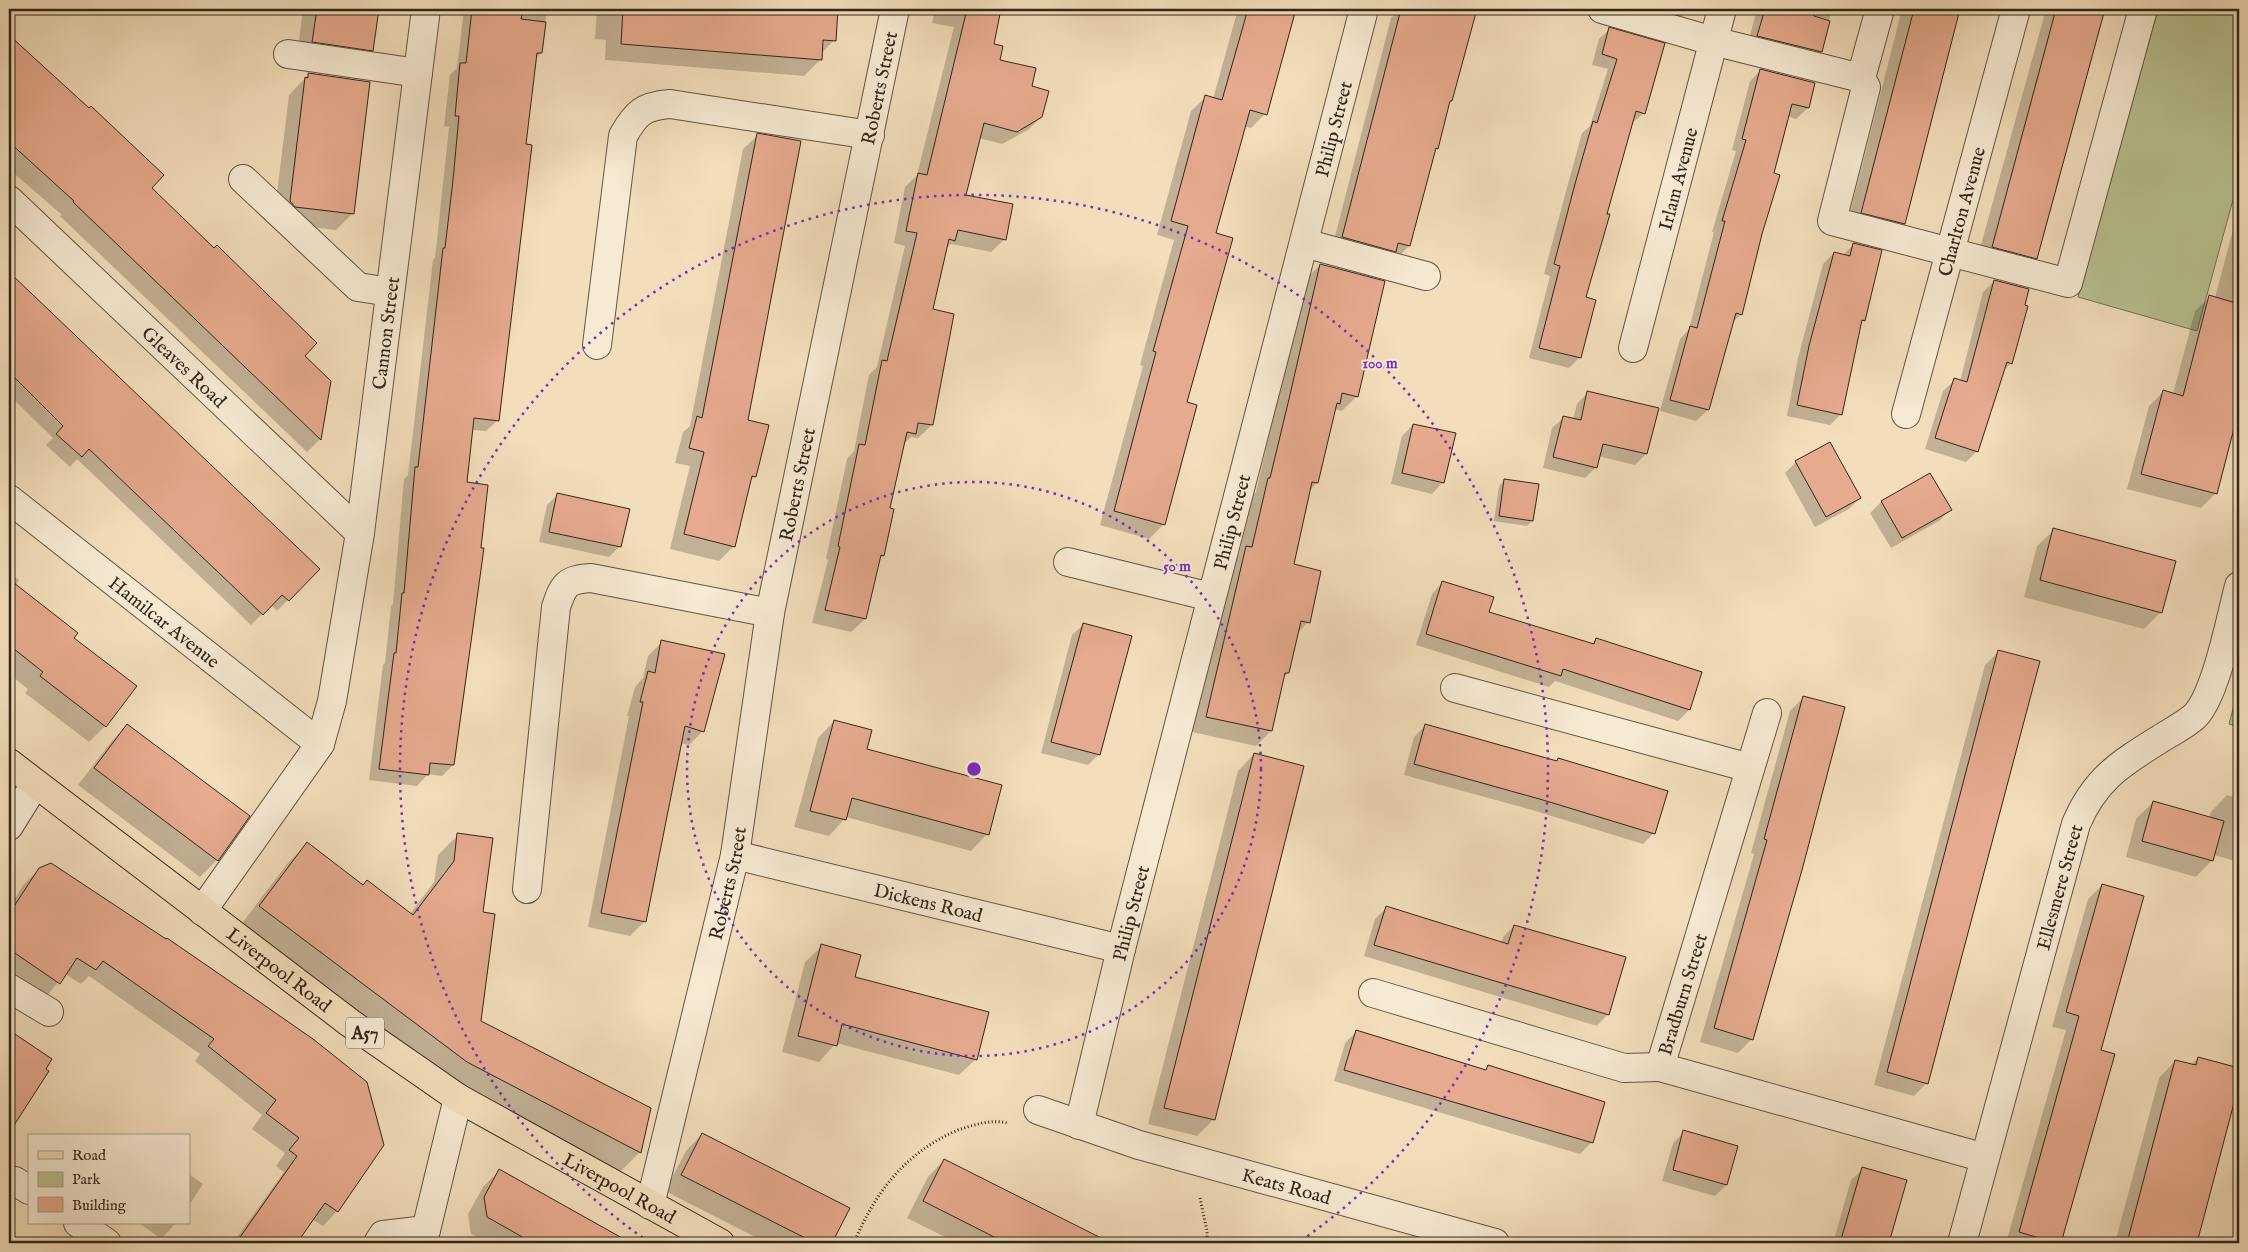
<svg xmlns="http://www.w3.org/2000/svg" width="2248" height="1252" font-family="'IM FELL English',serif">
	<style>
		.green { fill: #b9c191; stroke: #757456 }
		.shadow { fill: #0003 }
		.building { fill: #e6aa8e; stroke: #31261b }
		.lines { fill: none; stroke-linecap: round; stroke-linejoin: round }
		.minor-casing { stroke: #625443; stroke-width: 30 }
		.major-casing { stroke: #31261b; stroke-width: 30 }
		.path { stroke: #31261b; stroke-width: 3; stroke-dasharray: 1 2.5; stroke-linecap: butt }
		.minor { stroke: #f7ead3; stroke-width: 28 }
		.major { stroke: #f3debb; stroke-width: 28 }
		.ring { fill: none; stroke: #7b2cbf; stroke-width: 2.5; stroke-dasharray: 2.5 5 }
		.labels { text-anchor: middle; stroke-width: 4; stroke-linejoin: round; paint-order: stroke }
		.shield { fill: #f7ead3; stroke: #6c6152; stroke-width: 1 }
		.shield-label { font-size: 18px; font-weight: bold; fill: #31261b }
		.street-label { font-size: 19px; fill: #31261b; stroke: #f7ead3 }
		.centre { fill: #7b2cbf; stroke: #f7ead3; stroke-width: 2.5 }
		.ring-label { font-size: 15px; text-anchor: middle; font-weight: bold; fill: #7b2cbf; stroke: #f7ead3; stroke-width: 4; stroke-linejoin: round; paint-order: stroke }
	</style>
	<rect width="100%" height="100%" fill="#f3debb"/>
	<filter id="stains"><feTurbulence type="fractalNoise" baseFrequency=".004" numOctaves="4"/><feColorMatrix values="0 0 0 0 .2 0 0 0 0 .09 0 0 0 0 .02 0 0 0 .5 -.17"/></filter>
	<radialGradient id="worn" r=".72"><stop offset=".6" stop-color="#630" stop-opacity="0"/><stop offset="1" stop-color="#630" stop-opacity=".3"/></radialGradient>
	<path class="green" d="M2158,9H2239V178L2197,331L2078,297Z
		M2239,686V727L2229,724Z"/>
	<path class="shadow" d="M303,9H378L372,50L355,67L297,58Z
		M464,9H547L541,53L535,59L525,146L498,420L486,431L472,430L465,484L453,765L442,776L428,774L417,786L369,780L383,665L385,663L391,606L393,604L404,479L408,475L433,260L435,258L442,193L449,127L444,126L450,75L457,68Z
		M597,9H837L834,40L821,54L820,60L804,76L605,60L606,40L595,39Z
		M935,9H1000L993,45L998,60L1030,87L1041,117L1028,130L1002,144L979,138L964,195L1005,239L991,252L951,244L945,249L931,310L932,425L918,438L911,437L902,446L888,509L883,556L878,560L865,619L851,632L812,623L828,560L826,559L847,459L854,451L869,375L877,367L905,246L894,243L905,187L917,175L954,27L932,23Z
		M1238,9H1295L1265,114L1251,128L1244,126L1214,234L1185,403L1195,406L1163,525L1149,539L1100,525L1143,366L1140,365L1174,240L1157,235L1191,111L1206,97L1213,99Z
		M1401,9H1476L1451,101L1448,103L1436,148L1434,151L1409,246L1398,257L1332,248L1391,18Z
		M1609,9H1684L1682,15L1671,27Z
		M1757,9H1832L1821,52L1810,63L1747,47Z
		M1902,9H1959L1903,223L1887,240L1846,229Z
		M2046,9H2103L2036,258L2020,275L1976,263Z
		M1610,29L1644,113L1632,123L1585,298L1594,301L1579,358L1569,368L1529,358L1550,276L1544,274L1565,195L1582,133L1590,126L1608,69L1592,65L1599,39Z
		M9,35L32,58L303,356L330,382L320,439L307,452L60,216L62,215L9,169Z
		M1761,70L1808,108L1796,119L1787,116L1741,314L1732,323L1708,410L1696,421L1660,411L1680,339L1689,329L1714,232H1712L1736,151L1732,150L1750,81Z
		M309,74L353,213L336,230L278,223L274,218L289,95Z
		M758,135L746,421L755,476L750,481L734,546L719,561L670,549L690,466L675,463L683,432L690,426L743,149Z
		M2239,207V404L2215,494L2201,508L2127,489L2149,406L2163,392L2173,394L2195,311L2210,297L2215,298Z
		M1854,244L1864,320L1859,324L1841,414L1830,425L1787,416L1798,358L1823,264L1834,253L1843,255Z
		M1320,265L1357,396L1342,411L1334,409L1317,483L1309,491L1293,565L1308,622L1297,634L1288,673L1283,678L1271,731L1256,746L1192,732L1231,562L1239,554L1253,495L1256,492L1305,280Z
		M9,274L318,569L277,611L271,605L251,625L77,459L70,467L46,445L53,438L9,395Z
		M1994,281L2011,363L2002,372L1977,451L1966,462L1925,449L1943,391L1955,380L1960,381L1983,292Z
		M1588,392L1646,454L1635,465L1598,456L1596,467L1585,478L1543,468L1552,428L1564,417L1573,419L1577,404Z
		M1413,425L1443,482L1432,494L1391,484L1402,436Z
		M1796,462L1860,498L1849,509L1815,527L1785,473Z
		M1930,475L1950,510L1939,521L1891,548L1870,513L1881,502Z
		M1505,480L1532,521L1527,526L1494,521L1499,486Z
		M558,494L620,546L609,557L539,542L547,505Z
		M2054,530L2161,612L2144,629L2024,597L2037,546Z
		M9,572L19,580L15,586L72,638L105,726L89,742L25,693L28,689L9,674Z
		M1443,582L1488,613L1590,645L1596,639L1689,710L1678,721L1555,681L1549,687L1416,645L1432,594Z
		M1084,624L1099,754L1088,765L1041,753L1072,635Z
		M662,642L703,731L689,745L680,743L645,921L630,936L588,927L629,716H627L635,687L643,678L648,656Z
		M1999,651L1927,1083L1914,1096L1874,1085L1985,665Z
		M1804,697L1752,1039L1738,1053L1700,1042L1754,854L1751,853L1790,711Z
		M834,721L866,749L987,834L971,851L846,817L829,836L794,827L818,738Z
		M127,725L249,816L217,860L200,877L78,785L111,742Z
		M1425,726L1654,833L1643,844L1532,810L1404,775L1414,737Z
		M1254,754L1303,767L1213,1120L1197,1136L1148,1124L1238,771Z
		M2227,795L2239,799V862L2214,855L2212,860L2196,877L2126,857L2136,819L2153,802L2209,818L2211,812Z
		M458,835L482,913L480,1021L649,1108L640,1152L620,1172L447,1082L240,926L287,864L307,844L362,886L410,914L434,882L438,855Z
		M39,869L312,1040L337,1211L323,1226L312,1219L295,1243H233L284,1172L276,1166L285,1153L252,1129L262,1115L195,1061L200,1054L89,976L81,984L65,974L45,998L9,974V908L24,884Z
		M2102,885L2100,1051L2113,1055L2060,1243H2006L2066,1030L2052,1027L2088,899Z
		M1386,908L1501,943L1503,937L1514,926L1608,1014L1597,1026L1364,956L1375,919Z
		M822,946L854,978L976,1059L959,1075L836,1043L819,1062L782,1052L805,962Z
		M1356,1032L1484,1071L1488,1067L1592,1142L1580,1154L1334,1081L1345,1043Z
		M11,1033L47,1071L9,1130V1035Z
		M2198,1058L2239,1069V1080L2196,1243H2115L2159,1078L2175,1061L2191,1065Z
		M1684,1132L1736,1146L1726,1185L1715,1196L1662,1181L1673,1143Z
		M702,1134L848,1209L831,1243H767L665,1191L686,1151Z
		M944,1160L1109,1243H957L907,1218L928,1177Z
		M1863,1169L1905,1181L1887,1243H1833L1851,1180Z
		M499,1171L620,1238L619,1243H488L471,1234L468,1214L483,1187Z
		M189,1174L203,1184L189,1205Z
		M139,1223H176L161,1239Z
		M13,1234L26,1243H9V1239Z"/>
	<path class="building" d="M317,9H379L373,51L312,42Z
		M472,9H523L521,19L546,22L542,53H537L526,144L532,145L499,421L474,418L467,482L488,485L481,548H484L454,765L430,763L429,775L379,769L394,653H396L402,593H404L415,467H418L443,248H445L453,180L459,116H455L460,63H466Z
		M623,9H838L836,41L823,40L822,60L621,44Z
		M967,9H1001L994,44L1003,46L1000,60L1036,68L1032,86L1049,91L1042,117L1017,132L984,123L966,195L1013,204L1006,240L958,230L955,241L949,239L933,309L954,314L933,425L918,423L916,434L907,432L890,508L894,509L884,556L881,555L866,619L825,610L840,547L838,546L859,444L865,445L882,360L887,361L917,233L906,231L918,173L927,175Z
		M1248,9H1296L1267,115L1250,110L1216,233L1233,238L1187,402L1197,405L1165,525L1114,511L1156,352L1153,351L1188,226L1171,221L1205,95L1222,100Z
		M1401,9H1477L1452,101H1450L1438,149L1436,148L1410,246L1398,243L1396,252L1342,237Z
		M1765,9H1816L1814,16L1830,21L1822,52L1757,36Z
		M1914,9H1960L1905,224L1861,213Z
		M2056,9H2105L2037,259L1992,247Z
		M1609,27L1665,43L1645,114L1636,111L1607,214H1610L1586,297L1596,300L1581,358L1539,348L1560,266L1554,264L1575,184L1593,121L1597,123L1617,59L1602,54Z
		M9,35L89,108L91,106L164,175L152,188L214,248L217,245L317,343L305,356L331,381L321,440L73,202L74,201L9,142Z
		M1760,69L1815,83L1809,108L1792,104L1774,173L1780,175L1762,234L1742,315L1736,313L1709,410L1670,400L1690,326L1697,328L1725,221H1722L1746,140L1742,139Z
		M308,73L370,82L354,214L295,207L290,201L305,77L308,78Z
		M757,133L801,141L748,420L769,425L756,477L752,476L735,547L684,534L704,452L689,448L697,416L702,418Z
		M1853,243L1882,250L1865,321L1862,320L1842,415L1797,405L1809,346L1834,252L1850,256Z
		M1320,264L1385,281L1358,397L1342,393L1340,404L1337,403L1318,483L1312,482L1294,564L1321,571L1310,623L1301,621L1289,673H1285L1272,731L1206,717L1246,546L1252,547L1268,478H1270L1289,399Z
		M9,272L320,569L289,601L282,595L263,615L89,449L82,457L56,434L63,426L9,372Z
		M1994,280L2029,289L2025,305L2028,306L2012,364L2007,362L1978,452L1935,438L1954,378L1967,382Z
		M2209,295L2239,304V409L2217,494L2141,474L2163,390L2183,396Z
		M1587,391L1659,408L1647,454L1603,444L1597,468L1553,457L1563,416L1581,420Z
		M1413,424L1456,433L1444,483L1402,473Z
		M1830,442L1861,498L1826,517L1795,461Z
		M1930,473L1952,510L1902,538L1881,501Z
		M1504,479L1539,484L1533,521L1499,516Z
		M557,493L630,509L621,547L549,532Z
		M2053,528L2176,561L2162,613L2040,580Z
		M9,579L78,633L74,638L137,686L106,727L40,676L43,672L9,645Z
		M1442,581L1494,597L1489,612L1594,644L1596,638L1702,672L1690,710L1563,669L1561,676L1426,634Z
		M1083,623L1132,636L1100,755L1051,742Z
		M661,640L725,654L704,732L685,726L646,922L601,913L643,702H640L648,671L655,673Z
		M1998,650L2040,661L1928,1084L1887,1072Z
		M1803,696L1845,707L1802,870L1753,1040L1714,1028L1767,840L1764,839Z
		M834,720L872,730L867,749L1002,785L989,835L852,798L846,820L810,811Z
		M127,724L250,816L218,861L94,768Z
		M1425,724L1557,761L1558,758L1668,791L1655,834L1543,800L1414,764Z
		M1254,753L1304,766L1215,1120L1164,1108Z
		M2153,801L2224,821L2213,861L2142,841Z
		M457,833L493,838L483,912L495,914L481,1021L651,1108L641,1153L467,1062L259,906L307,842L363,885L367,880L413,915L454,861Z
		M51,863L166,939L167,938L241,989L313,1039L367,1082L384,1145L338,1212L325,1203L297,1243H236L297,1156L289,1150L299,1138L266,1113L276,1100L208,1046L214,1039L103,961L96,970L77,958L60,984L9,949V914L39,868Z
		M2102,884L2144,896L2101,1050L2115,1054L2061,1243H2056L2019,1232L2079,1016L2066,1012Z
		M1386,906L1508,944L1514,925L1626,957L1609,1015L1374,945Z
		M821,944L861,955L855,977L989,1012L977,1060L842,1024L837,1046L798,1036Z
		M9,1030L52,1059L46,1069L49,1071L9,1133Z
		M1356,1030L1486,1070L1488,1065L1605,1102L1593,1143L1344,1070Z
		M2198,1057L2239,1068V1084L2197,1243H2127L2175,1060L2196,1065Z
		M1683,1130L1738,1146L1727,1185L1673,1170Z
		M702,1133L850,1208L832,1243H815L681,1175Z
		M944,1159L1111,1243H1006L923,1201Z
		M1862,1167L1907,1180L1889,1243H1840Z
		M499,1169L631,1243H533L487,1217L484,1197Z"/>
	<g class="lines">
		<defs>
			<g id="minor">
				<path d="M1602,9L1713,41L1861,78"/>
				<path d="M1880,9L1861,78L1866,87L1832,221L2068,283L2143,9"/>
				<path d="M288,54L418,73"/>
				<path d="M243,179L358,287L390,292"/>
				<path id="s1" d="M9,200L360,533"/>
				<path d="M1304,243L1426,276"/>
				<path d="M597,345L623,136C636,113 643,106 670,104L870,135"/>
				<path id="s2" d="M1633,348L1722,9"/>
				<path id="s3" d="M1906,414L2016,9"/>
				<path id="s4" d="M9,499L320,744"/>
				<path d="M1068,562L1211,597"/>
				<path d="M1455,688L1750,768"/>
				<path d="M1767,713L1660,1067L1985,1158"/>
				<path d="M9,826L35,784"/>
				<path id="s5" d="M735,855L1121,949"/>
				<path d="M527,889L556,607C564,584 566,580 591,578L770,613"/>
				<path id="s6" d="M202,911L320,744L332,701L360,533L426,9"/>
				<path d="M9,988L49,1012"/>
				<path d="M1373,993L1624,1068L1660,1067"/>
				<path id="s7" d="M1038,1110L1139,1145L1495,1243"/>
				<path id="s8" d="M1079,1125L1121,949L1364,9"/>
				<path d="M15,1181L29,1190"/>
				<path id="s9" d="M650,1205L735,855L770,613L895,9"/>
				<path d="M78,1223L107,1243"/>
				<path d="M426,1230L458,1098"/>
				<path d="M378,1243L383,1235L426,1230"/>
				<path id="s10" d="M1962,1243L2076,824C2095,779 2120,764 2160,739C2171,732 2185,725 2195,716C2216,695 2231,617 2239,586"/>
			</g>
			<g id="major">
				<path id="s11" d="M9,763L350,1023L458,1098L720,1243"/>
			</g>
		</defs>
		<use href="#minor" class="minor-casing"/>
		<use href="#major" class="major-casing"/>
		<path class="path" d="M1200,1198L1207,1231V1243
			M854,1243C875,1192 906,1152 958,1130C973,1125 992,1119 1007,1123"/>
		<use href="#minor" class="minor"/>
		<use href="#major" class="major"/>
	</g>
	<g class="ring">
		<circle cx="974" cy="769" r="287"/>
		<path d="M649 1242A574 574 0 1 1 1299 1242"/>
	</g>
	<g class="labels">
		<rect class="shield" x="346" y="1017.5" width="38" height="31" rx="4"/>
		<g class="shield-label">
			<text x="365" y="1039">A57</text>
		</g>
		<g class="street-label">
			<text dy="7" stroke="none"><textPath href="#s9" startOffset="1141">Roberts Street</textPath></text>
			<text dy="7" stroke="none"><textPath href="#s8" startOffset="1028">Philip Street</textPath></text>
			<text dy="7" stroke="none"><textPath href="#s2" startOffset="175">Irlam Avenue</textPath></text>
			<text dy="7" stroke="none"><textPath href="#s3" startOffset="210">Charlton Avenue</textPath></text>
			<text dy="7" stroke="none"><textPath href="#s6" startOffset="621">Cannon Street</textPath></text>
			<text dy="7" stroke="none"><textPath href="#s1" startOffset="242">Gleaves Road</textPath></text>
			<text dy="7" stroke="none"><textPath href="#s9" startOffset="736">Roberts Street</textPath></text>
			<text dy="7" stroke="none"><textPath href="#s8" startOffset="622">Philip Street</textPath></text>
			<text dy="7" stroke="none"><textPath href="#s4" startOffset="198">Hamilcar Avenue</textPath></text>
			<text dy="7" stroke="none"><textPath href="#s9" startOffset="331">Roberts Street</textPath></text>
			<text dy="7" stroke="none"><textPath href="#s10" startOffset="369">Ellesmere Street</textPath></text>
			<text dy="7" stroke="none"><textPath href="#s5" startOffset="199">Dickens Road</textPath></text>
			<text dy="7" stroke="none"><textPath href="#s8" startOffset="218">Philip Street</textPath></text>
			<text dy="7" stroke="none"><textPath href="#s11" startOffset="340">Liverpool Road</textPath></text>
			<text transform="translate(1682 994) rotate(-73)" y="7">Bradburn Street</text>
			<text dy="7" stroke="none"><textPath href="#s7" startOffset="260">Keats Road</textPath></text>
			<text dy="7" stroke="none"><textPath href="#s11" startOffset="745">Liverpool Road</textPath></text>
		</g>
	</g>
	<circle cx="974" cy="769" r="8" class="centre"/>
	<g class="ring-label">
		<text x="1380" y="368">100 m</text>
		<text x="1177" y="571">50 m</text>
	</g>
	<rect width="2248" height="1252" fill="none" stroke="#f3debb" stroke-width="30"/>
	<rect x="10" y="10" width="2228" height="1232" fill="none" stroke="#31261b" stroke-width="2.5"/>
	<rect x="15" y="15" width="2218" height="1222" fill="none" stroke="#31261b"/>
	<rect x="28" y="1134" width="162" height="90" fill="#f7ead3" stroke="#a89c89"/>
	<rect x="38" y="1151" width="25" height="8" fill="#f3debb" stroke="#a89c89"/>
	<text x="72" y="1160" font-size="15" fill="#31261b">Road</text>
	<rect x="38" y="1172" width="25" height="15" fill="#b9c191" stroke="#a89c89"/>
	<text x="72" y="1184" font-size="15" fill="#31261b">Park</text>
	<rect x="38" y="1197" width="25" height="15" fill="#e6aa8e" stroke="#a89c89"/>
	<text x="72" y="1210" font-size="15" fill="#31261b">Building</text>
	<rect width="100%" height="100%" filter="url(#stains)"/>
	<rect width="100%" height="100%" fill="url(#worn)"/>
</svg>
